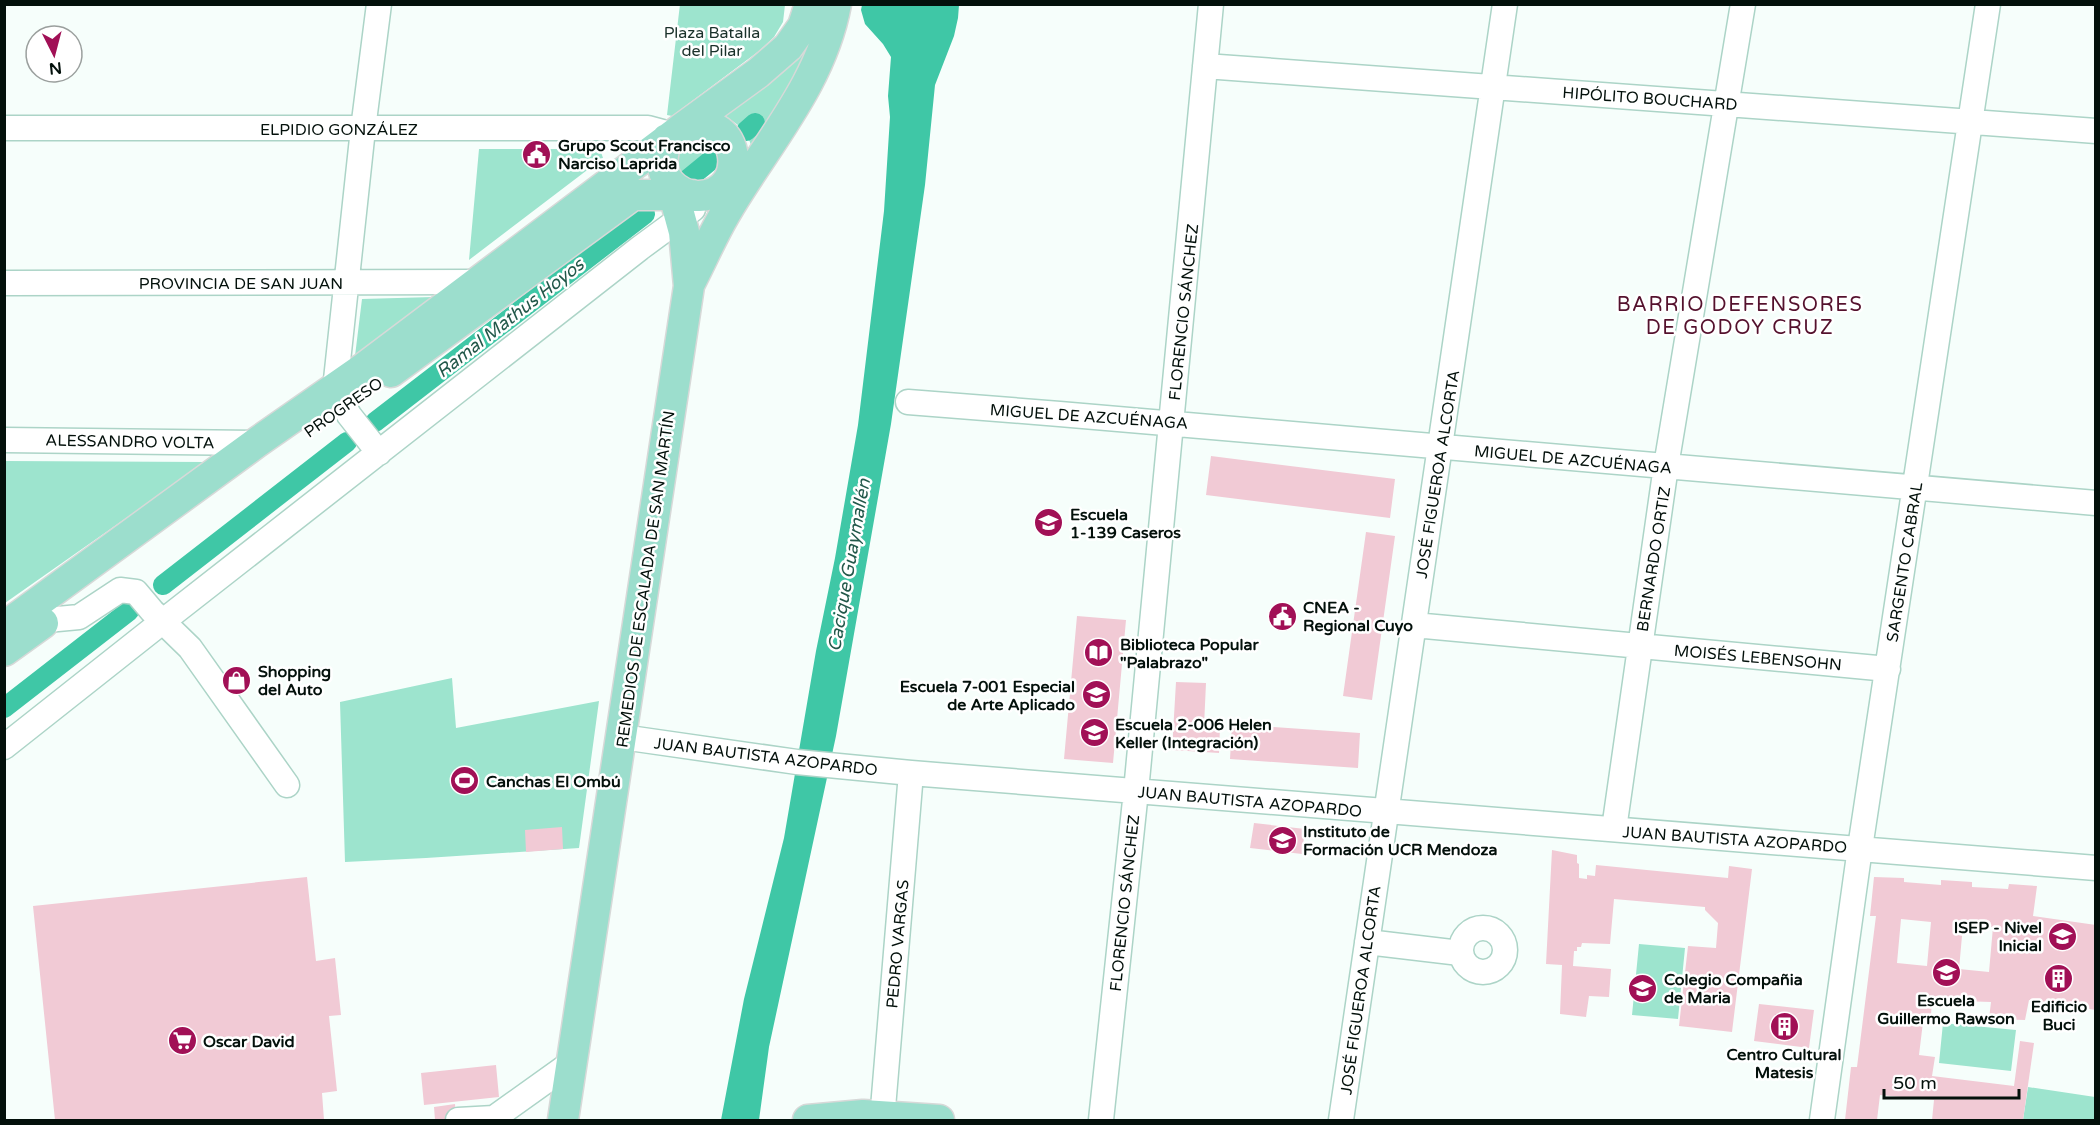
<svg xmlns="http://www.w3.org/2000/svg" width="2100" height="1125" font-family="'Varela Round',sans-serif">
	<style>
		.green { fill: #9de4ce }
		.water { fill: #3fc7a6 }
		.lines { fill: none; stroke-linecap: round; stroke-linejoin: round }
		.canal { stroke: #3fc7a6; stroke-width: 20 }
		.building { fill: #f1cad5; fill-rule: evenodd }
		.minor-casing { stroke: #acd4c7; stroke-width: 27 }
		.major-casing { stroke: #d7d9d8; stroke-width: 33 }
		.minor { stroke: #fff; stroke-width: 24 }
		.major { stroke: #9cdecd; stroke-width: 30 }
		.labels { text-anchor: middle; stroke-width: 5; stroke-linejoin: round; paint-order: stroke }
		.park-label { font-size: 16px; fill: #1a312a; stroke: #fff }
		.street-label { font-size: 16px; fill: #03100b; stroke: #fff }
		.poi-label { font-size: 16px; font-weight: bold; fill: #03100b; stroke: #fff; text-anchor: start }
		.water-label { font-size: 18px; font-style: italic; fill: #22584a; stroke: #fff }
		.quarter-label { font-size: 20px; letter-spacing: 1.5px; fill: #54112d; stroke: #fff }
	</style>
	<rect width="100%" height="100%" fill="#f6fefb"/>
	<path class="green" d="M680,4L785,5L783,22L774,37L759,51L672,116L667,115Z
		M819,36L753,146L751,145L748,137L759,127L752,121L742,128L723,114L811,38Z
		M699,137L720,146L681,178C676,171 674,152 681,145C685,142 694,139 699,137Z
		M479,149H600L603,158L469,260Z
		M433,297L355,356L362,299Z
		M5,461L206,462L5,603Z
		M452,678L456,728L599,701L579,848L426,858L345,862L340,702Z
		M1639,944L1685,948L1678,1019L1632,1015Z
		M1943,1023L2016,1030L2011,1071L1939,1063Z
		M2028,1087L2095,1097V1120H2023Z"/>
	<path class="water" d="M862,5H959L958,18L954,36L935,85L925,185L891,424L836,736L769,1047L759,1120H721L744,999L784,838L816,651L835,558L858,425L884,211L890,117L888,96L891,57L883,44L865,24L861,10Z"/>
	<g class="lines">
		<path class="canal" d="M746,131L755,123
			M688,179L721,152
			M375,422L645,214
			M163,585L347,442
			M4,708L129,611"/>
	</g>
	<path class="building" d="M1211,456L1395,479L1390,518L1206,495Z
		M1366,532L1395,536L1372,700L1343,696Z
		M1077,616L1126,620L1113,763L1064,759Z
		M1176,682L1206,683L1204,726L1220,727L1219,753L1172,750Z
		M1232,724L1360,733L1358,768L1230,759Z
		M1254,823L1305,829L1302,854L1250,848Z
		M562,827L563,849L526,852L525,830Z
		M1552,850L1577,855V863L1579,864V878L1587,879V875L1595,876L1596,865L1728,878L1729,866L1752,869L1732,1032L1679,1026L1688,946L1716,948L1718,923L1705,910V907L1614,899L1610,944L1582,943L1581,947H1577V951H1574L1573,966L1611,969L1609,997L1589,996L1586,1017L1560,1014L1562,965L1546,964Z
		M307,877L316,961L335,958L341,1015L329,1016L337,1091L322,1093L324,1120H55L33,906Z
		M1874,877L1904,878V882L1941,885V880L1972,882V887L2008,889L2009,884L2037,886L2033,916L2096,925V1010L2029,1000L2025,1020L1989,1019L1991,1002L1932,1000L1931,1015L1912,1014L1911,1021L1923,1022L1919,1055L1935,1057L1932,1076L2014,1086L2020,1041L2034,1043L2023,1120H1932L1934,1100L1880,1095L1877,1120H1845L1851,1067H1857L1876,916H1870ZM1901,919L1931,922L1927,966L1897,963ZM1963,925L1993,927L1989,972L1959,969Z
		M1759,1004L1814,1010L1809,1048L1754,1041Z
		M496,1065L499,1097L424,1105L421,1073Z
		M455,1104L456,1120H435L434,1107Z"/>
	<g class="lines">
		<defs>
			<path id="minor" d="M379,4L363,129L335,389L349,415L379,453
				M1205,66L2096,131
				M4,128H648L674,135
				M4,283L477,282
				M908,402C1304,432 1699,472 2096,503
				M4,440L256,443
				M47,620L79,617L120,590L136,592L152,611L190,648L287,785
				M1414,625L1888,669
				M622,737L797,762L911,773L2096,868
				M4,747L162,622L640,248L693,209
				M1614,829L1666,466L1743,4
				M1461 950a22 22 0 1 1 44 0a22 22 0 1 1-44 0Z
				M1367,942L1460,953
				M458,1120L494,1118
				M493,1120L494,1118L571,1063
				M882,1120L911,773
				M1101,1120L1136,791L1211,4
				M1341,1120L1505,4
				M1822,1120L1860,848L1988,4"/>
			<path id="major" d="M681,129L758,73L788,47L803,26L810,4
				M690,283C702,260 712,236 725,214C765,145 821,85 836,4
				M391,372L633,195H692
				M4,627L256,443L365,367L681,129C739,105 754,194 699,196C688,196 677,191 670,183C659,170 662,154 667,139
				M4,651L43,623
				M563,1120L689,286L684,232L671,184
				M808,1120L863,1115L939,1120"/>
		</defs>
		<use href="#minor" class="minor-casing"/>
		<use href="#major" class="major-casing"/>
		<use href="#minor" class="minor"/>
		<use href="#major" class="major"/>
	</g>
	<defs>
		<symbol id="civic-disc" viewBox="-11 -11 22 22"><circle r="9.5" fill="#a11056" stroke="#fff"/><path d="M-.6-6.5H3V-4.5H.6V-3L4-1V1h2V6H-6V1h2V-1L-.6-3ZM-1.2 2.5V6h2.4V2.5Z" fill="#fff"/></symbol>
		<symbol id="school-disc" viewBox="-11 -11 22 22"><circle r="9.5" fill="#a11056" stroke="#fff"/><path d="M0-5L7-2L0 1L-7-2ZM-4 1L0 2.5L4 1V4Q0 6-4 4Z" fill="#fff"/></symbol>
		<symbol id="library-disc" viewBox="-11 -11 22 22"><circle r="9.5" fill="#a11056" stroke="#fff"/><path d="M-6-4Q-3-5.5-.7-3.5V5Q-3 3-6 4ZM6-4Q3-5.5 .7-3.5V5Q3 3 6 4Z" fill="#fff"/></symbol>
		<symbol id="shop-disc" viewBox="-11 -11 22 22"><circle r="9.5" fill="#a11056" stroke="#fff"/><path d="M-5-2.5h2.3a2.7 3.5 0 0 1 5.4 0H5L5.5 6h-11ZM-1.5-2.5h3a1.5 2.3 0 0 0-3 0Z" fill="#fff"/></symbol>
		<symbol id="stadium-disc" viewBox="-11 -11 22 22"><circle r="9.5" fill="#a11056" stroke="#fff"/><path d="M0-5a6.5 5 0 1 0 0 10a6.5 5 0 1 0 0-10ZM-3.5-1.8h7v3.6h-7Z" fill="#fff"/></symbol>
		<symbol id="university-disc" viewBox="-11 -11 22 22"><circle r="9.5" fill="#a11056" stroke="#fff"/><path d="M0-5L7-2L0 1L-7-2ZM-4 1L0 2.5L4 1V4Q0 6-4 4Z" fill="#fff"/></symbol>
		<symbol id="building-disc" viewBox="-11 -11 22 22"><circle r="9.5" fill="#a11056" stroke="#fff"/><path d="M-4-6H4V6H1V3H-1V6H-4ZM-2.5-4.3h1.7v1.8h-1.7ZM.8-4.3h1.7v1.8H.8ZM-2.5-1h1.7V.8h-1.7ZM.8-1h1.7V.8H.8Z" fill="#fff"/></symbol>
		<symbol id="supermarket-disc" viewBox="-11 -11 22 22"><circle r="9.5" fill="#a11056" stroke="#fff"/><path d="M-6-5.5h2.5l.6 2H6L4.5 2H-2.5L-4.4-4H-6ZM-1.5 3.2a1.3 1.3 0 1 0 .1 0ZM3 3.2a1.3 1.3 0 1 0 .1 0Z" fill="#fff"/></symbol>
	</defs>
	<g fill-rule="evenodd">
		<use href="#civic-disc" x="520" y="138" width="33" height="33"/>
		<use href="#school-disc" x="1032" y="506" width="33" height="33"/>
		<use href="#civic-disc" x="1266" y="600" width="33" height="33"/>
		<use href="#library-disc" x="1082" y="636" width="33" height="33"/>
		<use href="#shop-disc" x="220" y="664" width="33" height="33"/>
		<use href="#school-disc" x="1080" y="678" width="33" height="33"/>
		<use href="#school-disc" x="1078" y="716" width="33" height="33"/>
		<use href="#stadium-disc" x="448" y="764" width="33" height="33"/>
		<use href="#university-disc" x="1266" y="824" width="33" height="33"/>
		<use href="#school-disc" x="2046" y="920" width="33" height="33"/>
		<use href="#school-disc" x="1930" y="956" width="33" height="33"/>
		<use href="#building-disc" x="2042" y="962" width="33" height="33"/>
		<use href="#school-disc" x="1626" y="972" width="33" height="33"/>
		<use href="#building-disc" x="1768" y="1010" width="33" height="33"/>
		<use href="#supermarket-disc" x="166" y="1024" width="33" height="33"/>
	</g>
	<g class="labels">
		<g class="park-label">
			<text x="712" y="38">Plaza Batalla<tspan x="712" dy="18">del Pilar</tspan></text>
		</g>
		<g class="street-label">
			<text transform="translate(1650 98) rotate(4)" y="6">HIPÓLITO BOUCHARD</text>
			<text x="339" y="135">ELPIDIO GONZÁLEZ</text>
			<text x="241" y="289">PROVINCIA DE SAN JUAN</text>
			<text transform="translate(1183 312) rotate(-84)" y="6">FLORENCIO SÁNCHEZ</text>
			<text transform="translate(343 407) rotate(-35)" y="6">PROGRESO</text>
			<text transform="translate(1089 416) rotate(4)" y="6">MIGUEL DE AZCUÉNAGA</text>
			<text transform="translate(130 441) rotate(1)" y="6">ALESSANDRO VOLTA</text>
			<text transform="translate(1573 459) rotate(5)" y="6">MIGUEL DE AZCUÉNAGA</text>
			<text transform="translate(1437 474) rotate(-81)" y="6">JOSÉ FIGUEROA ALCORTA</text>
			<text transform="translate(1653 559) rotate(-81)" y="6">BERNARDO ORTIZ</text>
			<text transform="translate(1904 562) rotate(-81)" y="6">SARGENTO CABRAL</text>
			<text transform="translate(645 579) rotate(-82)" y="6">REMEDIOS DE ESCALADA DE SAN MARTÍN</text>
			<text transform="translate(1758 657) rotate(5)" y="6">MOISÉS LEBENSOHN</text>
			<text transform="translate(766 756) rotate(7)" y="6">JUAN BAUTISTA AZOPARDO</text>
			<text transform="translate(1250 801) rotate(5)" y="6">JUAN BAUTISTA AZOPARDO</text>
			<text transform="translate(1735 839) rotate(4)" y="6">JUAN BAUTISTA AZOPARDO</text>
			<text transform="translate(1124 903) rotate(-84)" y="6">FLORENCIO SÁNCHEZ</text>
			<text transform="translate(897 944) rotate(-85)" y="6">PEDRO VARGAS</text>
			<text transform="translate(1360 990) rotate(-82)" y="6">JOSÉ FIGUEROA ALCORTA</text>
		</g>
		<g class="poi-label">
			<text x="558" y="151">Grupo Scout Francisco<tspan x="558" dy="18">Narciso Laprida</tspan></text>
			<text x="1070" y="520">Escuela<tspan x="1070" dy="18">1-139 Caseros</tspan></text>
			<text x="1303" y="613">CNEA -<tspan x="1303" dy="18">Regional Cuyo</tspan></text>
			<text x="1120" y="650">Biblioteca Popular<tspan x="1120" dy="18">"Palabrazo"</tspan></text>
			<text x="258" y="677">Shopping<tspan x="258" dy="18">del Auto</tspan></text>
			<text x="1075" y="692" text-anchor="end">Escuela 7-001 Especial<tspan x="1075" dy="18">de Arte Aplicado</tspan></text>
			<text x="1115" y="730">Escuela 2-006 Helen<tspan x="1115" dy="18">Keller (Integración)</tspan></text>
			<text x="486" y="787">Canchas El Ombú</text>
			<text x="1303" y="837">Instituto de<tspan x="1303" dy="18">Formación UCR Mendoza</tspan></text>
			<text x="2042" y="933" text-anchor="end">ISEP - Nivel<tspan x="2042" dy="18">Inicial</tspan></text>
			<text x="1664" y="985">Colegio Compañia<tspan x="1664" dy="18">de Maria</tspan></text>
			<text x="1946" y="1006" text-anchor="middle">Escuela<tspan x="1946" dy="18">Guillermo Rawson</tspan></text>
			<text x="2059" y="1012" text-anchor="middle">Edificio<tspan x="2059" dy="18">Buci</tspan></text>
			<text x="203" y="1047">Oscar David</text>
			<text x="1784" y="1060" text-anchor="middle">Centro Cultural<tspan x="1784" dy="18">Matesis</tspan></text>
		</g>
		<g class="water-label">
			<text transform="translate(510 318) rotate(-38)" y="6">Ramal Mathus Hoyos</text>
			<text transform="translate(849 565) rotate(-80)" y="6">Cacique Guaymallén</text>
		</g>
		<g class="quarter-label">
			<text x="1740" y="311">BARRIO DEFENSORES<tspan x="1740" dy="23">DE GODOY CRUZ</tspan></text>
		</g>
	</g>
	<rect width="2100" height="1125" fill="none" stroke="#03100b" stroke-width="12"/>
	<g transform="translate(54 54) rotate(174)"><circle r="28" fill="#ffffff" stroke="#9a9f9d" stroke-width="1.5"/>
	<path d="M0-4.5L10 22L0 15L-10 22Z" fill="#a11056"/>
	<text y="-9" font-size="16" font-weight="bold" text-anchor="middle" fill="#03100b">N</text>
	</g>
	<path d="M1884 1089v9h135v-9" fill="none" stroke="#03100b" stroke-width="3"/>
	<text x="1893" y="1089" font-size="18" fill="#03100b" stroke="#ffffff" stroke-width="4.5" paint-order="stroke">50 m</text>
</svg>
